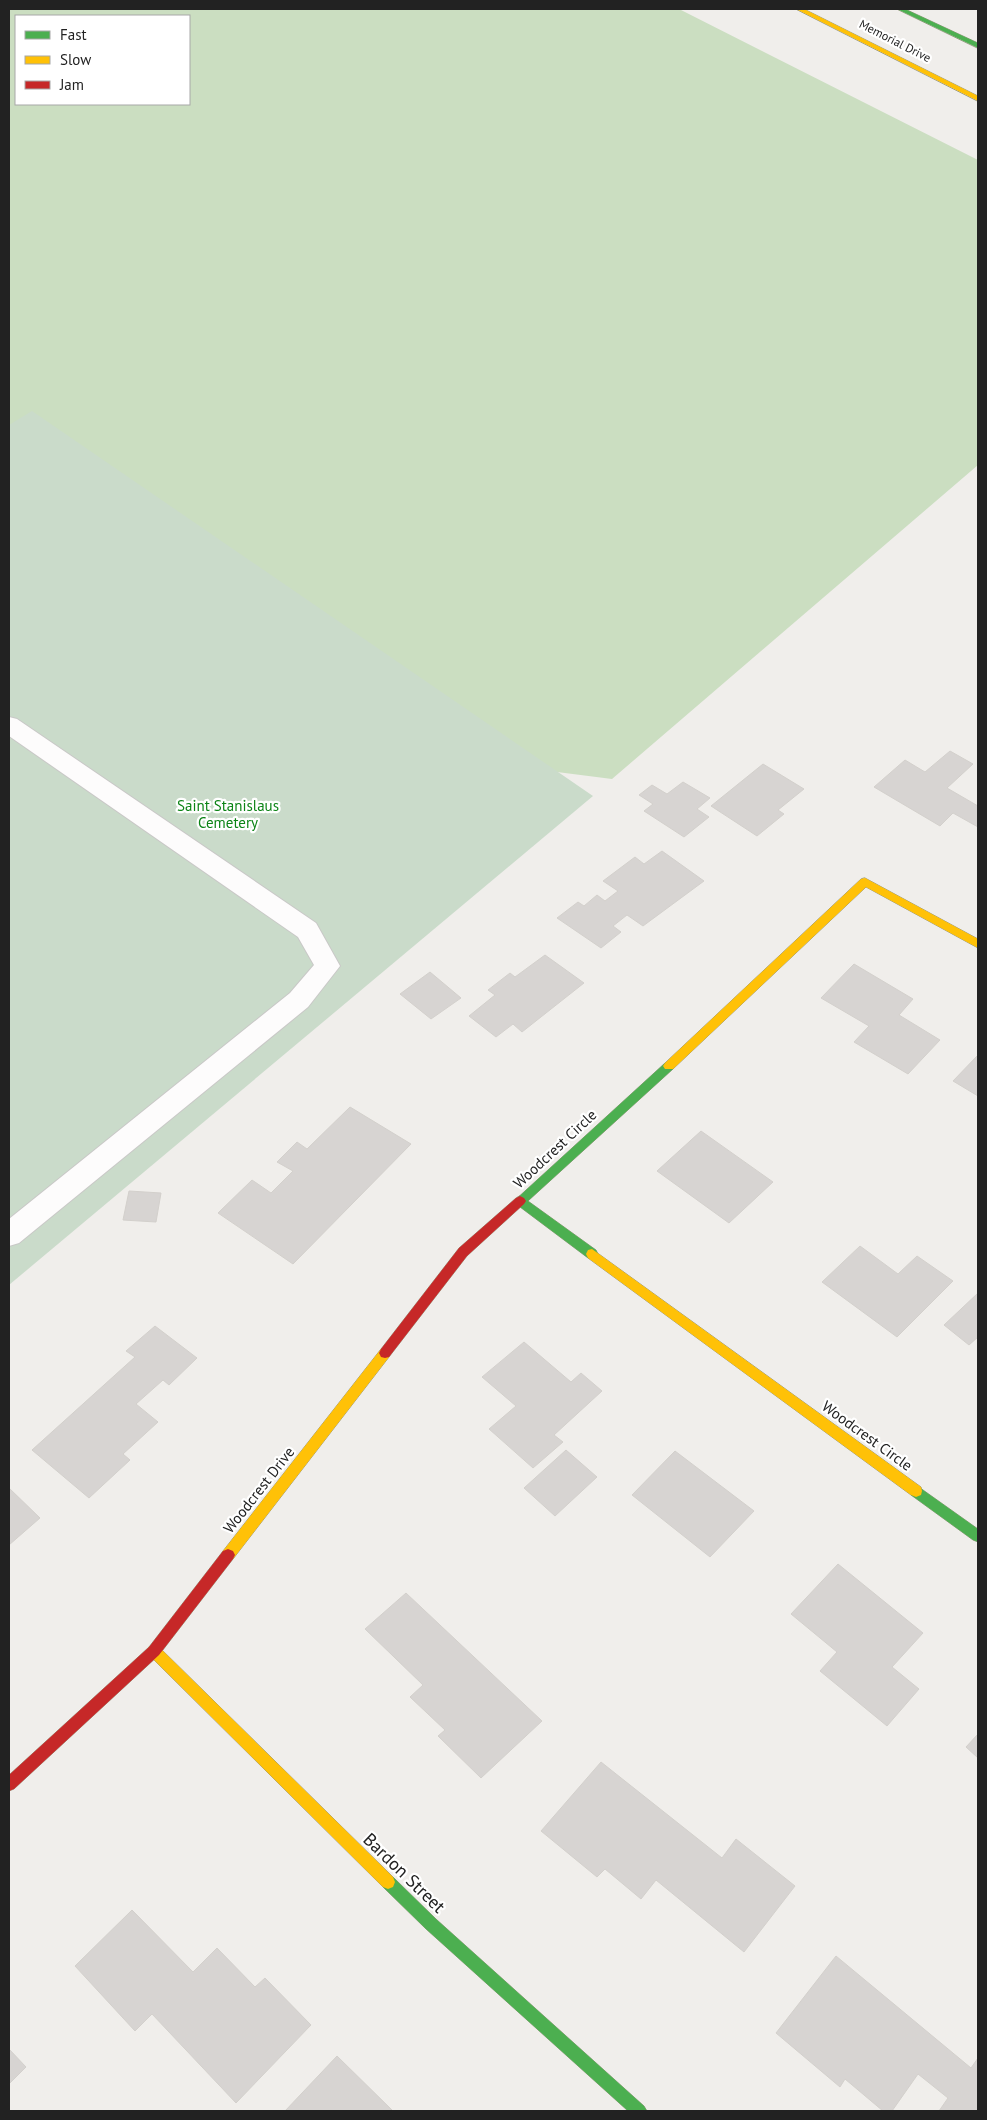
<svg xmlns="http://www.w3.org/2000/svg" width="987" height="2120" font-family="'PT Sans',sans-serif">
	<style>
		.forest { fill: #cbdec1; fill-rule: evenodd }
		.cemetery { fill: #cadbca }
		.building { fill: #d7d4d2; stroke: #d3d0cc }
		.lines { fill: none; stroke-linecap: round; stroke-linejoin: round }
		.lane-casing { stroke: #c9c8c7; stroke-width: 2 }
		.fast-casing { stroke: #999a82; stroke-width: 1 }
		.slow-casing { stroke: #999a82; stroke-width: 1 }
		.jam-casing { stroke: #999a82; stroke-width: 1 }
		.lane { fill: #fdfcfc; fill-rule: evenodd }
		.fast { fill: #4caf50; fill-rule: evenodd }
		.slow { fill: #ffc107; fill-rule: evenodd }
		.jam { fill: #c62828; fill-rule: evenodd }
		.labels { text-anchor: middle; stroke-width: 4.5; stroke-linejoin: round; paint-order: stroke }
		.far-street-label { font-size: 12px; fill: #222; stroke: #fff }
		.park-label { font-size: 15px; fill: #0c8416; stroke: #fff }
		.street-label { font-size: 15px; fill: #222; stroke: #fff }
		.near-street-label { font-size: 18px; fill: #222; stroke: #fff }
	</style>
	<rect width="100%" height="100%" fill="#f0eeeb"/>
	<path class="forest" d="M9,9H679L978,160V465L612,779L433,756L9,617ZM16,16H189V104H16Z"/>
	<path class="cemetery" d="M32,411L593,796L9,1285V425Z"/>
	<path class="building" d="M950,751L973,764L947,788L978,806V827L953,813L940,826L874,787L905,760L925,772Z
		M763,764L804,789L778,810L784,814L757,836L711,806Z
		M683,782L710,798L697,809L709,817L684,837L644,811L653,804L639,795L652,785L667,794Z
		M662,851L704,881L643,926L627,915L613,926L621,932L601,948L557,918L578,902L584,906L597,895L605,901L618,891L603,881L635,857L644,864Z
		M545,955L584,983L522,1032L513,1024L496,1037L469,1016L495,995L488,990L510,973L515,977Z
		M854,964L913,999L899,1015L940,1040L908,1074L854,1042L869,1026L821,998Z
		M430,972L461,998L431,1019L400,994Z
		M978,1055V1096L953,1081Z
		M350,1107L411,1144L293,1264L218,1213L252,1180L271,1193L293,1171L277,1162L297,1142L307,1149Z
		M701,1131L773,1182L729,1223L657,1171Z
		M129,1191L161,1193L156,1222L123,1220Z
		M860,1246L898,1274L917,1256L953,1281L897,1337L822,1282Z
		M978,1293V1337L969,1345L944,1325Z
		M155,1326L197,1358L169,1385L163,1380L136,1404L158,1422L123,1454L130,1460L89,1498L32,1450L135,1357L126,1351Z
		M524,1342L571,1382L581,1373L602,1391L554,1435L563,1442L533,1468L489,1429L516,1406L482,1377Z
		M566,1450L597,1477L555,1516L524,1488Z
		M675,1451L754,1511L710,1557L632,1495Z
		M9,1488L40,1518L9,1545Z
		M838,1564L923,1633L892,1667L919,1689L887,1726L820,1671L837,1652L791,1614Z
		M406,1593L542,1721L481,1778L438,1736L445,1730L410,1697L423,1685L365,1629Z
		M978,1734V1758L966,1747Z
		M601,1762L722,1858L736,1839L795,1886L744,1952L656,1880L641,1899L605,1869L597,1877L541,1831Z
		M132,1910L193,1972L217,1948L255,1987L265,1978L311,2025L236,2103L152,2014L135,2031L75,1966Z
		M836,1956L971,2068L978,2058V2111H939L948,2098L918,2074L892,2111H883L845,2079L840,2087L776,2033Z
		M9,2049L26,2067L9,2084Z
		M337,2056L393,2111H285Z"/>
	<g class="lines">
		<defs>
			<path id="lane" d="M9,717L17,719L316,923L340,966L308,1007L19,1243L9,1246V1219L290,993L314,965L298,937L9,736Z"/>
			<path id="fast" d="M897,9H905L978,43V48Z
				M669,1062L673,1063L675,1066L673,1069L528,1201L596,1250L598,1254L596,1258L592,1259L588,1258L516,1204L514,1201L665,1063Z
				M916,1485L978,1529V1542L973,1540L911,1495L910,1491L911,1487Z
				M388,1875L393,1877L436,1919L644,2106L647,2111H628L426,1929L383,1887L381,1882L383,1877Z"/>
			<path id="slow" d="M796,9H804L978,96V101Z
				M865,878L978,939V948L866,887L673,1069H665L663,1066L665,1063L861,879Z
				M592,1249L921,1487L922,1491L921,1495L916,1497L911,1495L588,1258L586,1254L588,1250Z
				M385,1348L389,1349L391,1353L389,1357L233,1559L228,1561L223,1559L221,1555L223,1551L381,1349Z
				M154,1645L159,1647L393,1877L395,1882L393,1887L388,1889L383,1887L149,1655L147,1651L149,1647Z"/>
			<path id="jam" d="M520,1196L524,1198L526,1201L524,1204L467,1256L389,1357L385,1358L381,1357L379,1353L381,1349L459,1248L516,1198Z
				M228,1549L233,1551L235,1555L233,1559L159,1655L14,1789L9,1791V1775L149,1647L223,1551Z"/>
		</defs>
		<use href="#lane" class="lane-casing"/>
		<use href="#fast" class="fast-casing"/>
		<use href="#slow" class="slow-casing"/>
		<use href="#jam" class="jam-casing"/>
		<use href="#lane" class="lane"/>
		<use href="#fast" class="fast"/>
		<use href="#slow" class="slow"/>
		<use href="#jam" class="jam"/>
	</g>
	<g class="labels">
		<g class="far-street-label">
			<text transform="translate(895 41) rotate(27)" y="4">Memorial Drive</text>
		</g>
		<g class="park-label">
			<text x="228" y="811">Saint Stanislaus<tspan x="228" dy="17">Cemetery</tspan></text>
		</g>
		<g class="street-label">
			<text transform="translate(555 1149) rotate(-43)" y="5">Woodcrest Circle</text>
			<text transform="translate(867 1436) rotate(36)" y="5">Woodcrest Circle</text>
			<text transform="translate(259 1490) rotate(-52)" y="5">Woodcrest Drive</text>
		</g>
		<g class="near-street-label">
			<text transform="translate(404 1873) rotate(44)" y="6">Bardon Street</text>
		</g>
	</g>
	<rect width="987" height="2120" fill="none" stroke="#222222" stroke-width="20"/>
	<rect x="15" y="15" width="175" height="90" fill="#ffffff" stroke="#a7a7a7"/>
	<rect x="25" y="31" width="25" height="8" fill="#4caf50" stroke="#a7a7a7"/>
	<text x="60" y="40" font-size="15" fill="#222222">Fast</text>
	<rect x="25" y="56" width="25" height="8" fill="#ffc107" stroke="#a7a7a7"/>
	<text x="60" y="65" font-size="15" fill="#222222">Slow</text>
	<rect x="25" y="81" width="25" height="8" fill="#c62828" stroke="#a7a7a7"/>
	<text x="60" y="90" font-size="15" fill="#222222">Jam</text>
</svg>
